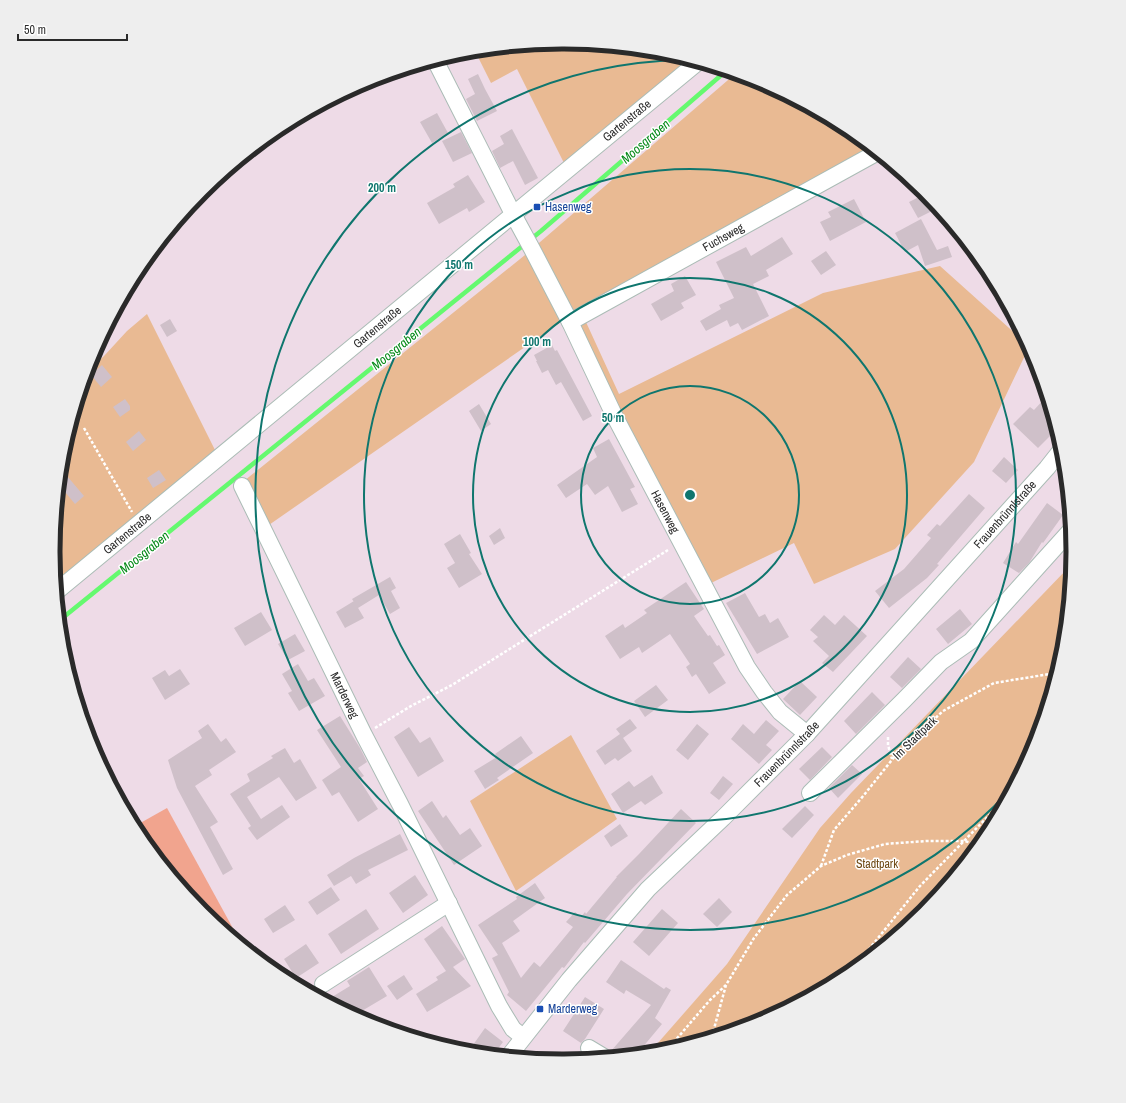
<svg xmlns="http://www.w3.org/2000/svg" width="1126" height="1103" font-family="'Archivo Narrow',sans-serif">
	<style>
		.green { fill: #e9ba93 }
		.pitch { fill: #f1a48e }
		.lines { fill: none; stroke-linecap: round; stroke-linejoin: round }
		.stream { stroke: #65f96f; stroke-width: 4.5 }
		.building { fill: #cfc0c9 }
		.street-casing { stroke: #abbcb6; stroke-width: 18 }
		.path { stroke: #fff; stroke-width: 2.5; stroke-dasharray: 3 2; stroke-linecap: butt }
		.street { stroke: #fff; stroke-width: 16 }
		.ring { fill: none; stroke: #0f766e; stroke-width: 2 }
		.transit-dot { fill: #1a4fb4; stroke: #fff; stroke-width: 1.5 }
		.labels { text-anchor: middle; stroke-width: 3; stroke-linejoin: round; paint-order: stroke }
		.street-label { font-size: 12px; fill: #2a2a2a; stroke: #fff }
		.transit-label { font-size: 12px; fill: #164399; stroke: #fff; text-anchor: start }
		.park-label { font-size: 12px; fill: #6e4914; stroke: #fff }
		.water-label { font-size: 13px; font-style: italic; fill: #058918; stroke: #fff }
		.rim { fill: none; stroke: #2a2a2a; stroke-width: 5 }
		.centre { fill: #0f766e; stroke: #fff; stroke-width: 2 }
		.ring-label { font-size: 12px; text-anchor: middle; font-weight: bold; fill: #0f766e; stroke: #fff; stroke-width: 3; stroke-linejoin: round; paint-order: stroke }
	</style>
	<rect width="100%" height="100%" fill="#eedbe7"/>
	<path class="green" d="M563,42L663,52L689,60L564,163L517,69L491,83L475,51Z
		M735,74L758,81L846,128L873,150L580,309L619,394L823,293L940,266L1027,344L1029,347L974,462L895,549L814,584L794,543L711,583L626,424L574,313L266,527L244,481L525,255Z
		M147,314L216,452L57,584L54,551L63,452L88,371L104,356L127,331Z
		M1068,568L1071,571L1063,651L1034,747L987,835L923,912L846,975L758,1022L662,1051L650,1052L727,964L820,828L851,793Z
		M571,735L617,819L516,891L470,801Z"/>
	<path class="pitch" d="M167,808L241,943L203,912L139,834L135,826Z"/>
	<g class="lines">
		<path class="stream" d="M60,620L541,231L726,71"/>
	</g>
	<path class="building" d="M478,74L485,89L497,111L477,121L466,99L475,94L468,79Z
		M437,113L448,133L432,143L420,122Z
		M512,129L538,178L525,185L513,161L500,168L492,151L504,144L500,136Z
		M461,132L472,153L453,162L442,141Z
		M468,175L485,202L469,212L467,208L439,224L427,203L455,187L453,184Z
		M923,195L932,211L918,218L909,202Z
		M854,199L866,222L830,241L820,222L831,217L828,212Z
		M921,219L937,250L948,246L952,257L925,266L918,245L905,252L895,233Z
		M782,237L793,254L766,270L769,276L753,284L769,316L742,330L738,323L730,327L727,320L706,331L700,321L721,309L719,305L734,298L716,262L746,247L751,256Z
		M826,251L836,265L821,275L811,261Z
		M685,276L696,295L681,303L684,308L661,321L651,304L674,291L671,284Z
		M170,319L177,331L167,337L160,325Z
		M552,345L555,351L557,350L592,416L583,421L561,382L556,385L548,370L542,373L536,361H537L534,355Z
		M102,365L112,377L101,387L91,375Z
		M1046,397L1053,420L1049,425L1055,431L1038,448L1013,424L1030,407L1034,410Z
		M125,399L130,406V410L120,417L113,407Z
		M479,404L491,424L481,431L469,411Z
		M139,431L146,440L133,451L126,442Z
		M609,439L635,487L630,489L638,504L622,512L608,486L595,495L587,484L566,498L557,485L597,457L593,448Z
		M1004,457L1018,470L1006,483L992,471Z
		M62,470L84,496L75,504L60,486Z
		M159,470L166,480L153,488L147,478Z
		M969,494L985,508L937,564L939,565L927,578L889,608L875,591L904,569L931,538L927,535L937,524L940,526Z
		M1047,503L1063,515L1043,543L1042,542L1029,563L1019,573L1003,563L1016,542L1018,544Z
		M500,528L505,538L494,545L489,536Z
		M460,534L471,553L469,554L482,574L459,588L447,568L455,563L444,544Z
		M390,577L396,588L391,591L400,608L390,614L379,595L358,608L352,599Z
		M686,582L704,609L694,616L708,636L710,635L717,646L719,645L725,655L713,663L726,683L709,694L696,674L692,677L686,667L690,664L670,634L642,653L639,647L620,659L605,636L623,624L625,628L647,613L644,610Z
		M745,593L759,617L765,614L770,623L778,618L789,637L757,654L726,603Z
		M354,601L364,618L345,628L336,612Z
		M960,609L972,624L948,644L936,629Z
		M261,612L272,630L245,646L234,628Z
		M824,615L835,625L844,615L867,636L833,672L822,663L829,656L813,641L818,637L810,630Z
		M295,634L305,651L288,660L278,644Z
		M908,657L921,669L902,688L890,677Z
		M298,664L308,681L314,678L325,696L299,711L288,693L292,691L282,674Z
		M180,669L190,684L165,700L152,678L165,670L169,676Z
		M800,681L817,697L800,715L783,699Z
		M656,685L668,700L645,717L634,701Z
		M872,692L885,705L856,734L844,721Z
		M340,716L360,748L367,762L358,768L364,776L359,779L378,809L358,822L339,792L332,796L322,780L341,767L317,730Z
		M630,719L637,728L623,738L621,735L632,751L618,761L615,758L605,765L596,751L620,734L616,729Z
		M766,720L779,731L766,745L772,750L759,764L731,739L743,724L754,734Z
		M208,724L221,742L226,738L236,752L209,770L212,775L195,786L218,822L210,827L233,869L223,875L177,788L168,760L202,738L198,731Z
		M697,724L709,734L688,760L676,750Z
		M409,727L420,743L430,737L444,761L418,777L394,737Z
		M521,736L533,753L497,778L499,780L485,789L474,771L497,757L495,754Z
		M822,747L832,757L810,780L799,769Z
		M285,748L294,763L300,759L317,788L296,801L279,777L247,797L261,819L282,805L290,817L257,840L248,828L251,826L230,794L250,781L247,774L273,758L271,756Z
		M852,765L862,774L838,798L829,788Z
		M652,775L663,793L645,805L641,801L623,813L611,794L629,781L634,787Z
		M723,776L733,784L719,800L710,793Z
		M432,801L443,818L446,815L460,835L470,828L482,846L454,865L418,811Z
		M805,806L814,815L792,838L782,829Z
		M681,809L696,823L627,894L585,943L584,942L564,968L562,967L526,1011L507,995L509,992L492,958L498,955L478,925L517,899L516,897L535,883L545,898L513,921L520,931L502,943L521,978L534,962L540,967L573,927L566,922L575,912L581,917L585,912L586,914L617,877H616L639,854Z
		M620,824L628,836L611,847L604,836Z
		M400,834L408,850L368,870L371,875L356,884L351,876L334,886L327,875L354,858Z
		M415,875L428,895L403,913L389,893Z
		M331,887L340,900L317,915L308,902Z
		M719,898L732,912L717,927L703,914Z
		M285,905L295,920L273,933L264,919Z
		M366,909L379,929L341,954L328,934Z
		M662,909L678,923L649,956L633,942Z
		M442,926L465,959L453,967L471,986L427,1012L416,994L438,980L436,977L446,971L424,939Z
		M306,944L319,963L296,978L284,959Z
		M621,960L664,989L666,987L671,990L655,1018L662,1024L637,1054L613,1056L611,1051L651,1005L626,990L624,994L606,982Z
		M369,967L387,996L355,1015L327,1000L350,986L347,981Z
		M404,975L413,989L397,1000L387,986Z
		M585,997L604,1009L585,1039L581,1043L563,1031Z
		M485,1028L503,1042L494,1054L468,1052Z"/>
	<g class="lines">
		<defs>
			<g id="street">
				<path id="s1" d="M435,60L513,214L532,249L570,322L614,415L747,667L764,692L780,712L807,734"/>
				<path id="s2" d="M570,322L876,153"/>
				<path id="s3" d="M242,486L364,735L400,804L499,1006L513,1029L523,1037"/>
				<path id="s4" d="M57,591C271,416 484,238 698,62"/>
				<path d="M810,793L904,700L941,662L971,641L1070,531"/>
				<path d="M323,984L449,903"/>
				<path d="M589,1048L604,1057"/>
				<path id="s5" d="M509,1056L569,980L648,889L723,818L807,734L1047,468L1062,449"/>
			</g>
		</defs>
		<use href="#street" class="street-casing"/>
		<path class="path" d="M84,428L132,512
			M375,728L411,706L452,685L668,550
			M888,737V745L892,759
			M821,866L834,830L864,795L895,756L943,711L994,683L1056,673
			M853,969L920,886L1007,797
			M712,1036L726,985L754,938L787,895L821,866L847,855L885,844L926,841H965L974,844L977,846
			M667,1050L710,1000L726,985
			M571,1060L577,1056"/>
		<use href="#street" class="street"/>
	</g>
	<g class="ring">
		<circle cx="690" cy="495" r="109"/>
		<circle cx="690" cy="495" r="217"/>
		<circle cx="690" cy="495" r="326"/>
		<path d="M1011 789A435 435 0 1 1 686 60"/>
	</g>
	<g class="transit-dot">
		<rect x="533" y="203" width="8" height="8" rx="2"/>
		<rect x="536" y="1005" width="8" height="8" rx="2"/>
	</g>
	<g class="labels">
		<g class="street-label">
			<text dy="4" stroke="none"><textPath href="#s4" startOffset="739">Gartenstraße</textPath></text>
			<text dy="4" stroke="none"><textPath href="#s2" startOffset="175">Fuchsweg</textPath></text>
			<text dy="4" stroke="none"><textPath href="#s4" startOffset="415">Gartenstraße</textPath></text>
			<text dy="4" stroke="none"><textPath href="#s1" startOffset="507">Hasenweg</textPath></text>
			<text dy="4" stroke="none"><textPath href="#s5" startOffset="735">Frauenbrünnlstraße</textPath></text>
			<text dy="4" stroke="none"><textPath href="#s4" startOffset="91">Gartenstraße</textPath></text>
			<text dy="4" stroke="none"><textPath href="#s3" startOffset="233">Marderweg</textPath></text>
			<text transform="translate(915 738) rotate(-44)" y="4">Im Stadtpark</text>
			<text dy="4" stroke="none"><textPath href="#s5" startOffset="411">Frauenbrünnlstraße</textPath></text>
		</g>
		<g class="transit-label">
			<text x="545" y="211">Hasenweg</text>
			<text x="548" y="1013">Marderweg</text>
		</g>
		<g class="park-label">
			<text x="877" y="868">Stadtpark</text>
		</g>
		<g class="water-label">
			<text transform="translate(645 141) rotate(-41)" y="5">Moosgraben</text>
			<text transform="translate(396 348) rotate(-39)" y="5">Moosgraben</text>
			<text transform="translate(144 552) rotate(-39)" y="5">Moosgraben</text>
		</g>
	</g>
	<path d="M0 0H1126V1103H0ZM562 49H564A502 502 0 0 1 1066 551V552A502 502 0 0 1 564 1054H562A502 502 0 0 1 60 552V551A502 502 0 0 1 562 49Z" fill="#eee" fill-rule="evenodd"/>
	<path class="rim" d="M562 49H564A502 502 0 0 1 1066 551V552A502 502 0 0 1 564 1054H562A502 502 0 0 1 60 552V551A502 502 0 0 1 562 49Z"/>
	<circle cx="690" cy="495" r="6" class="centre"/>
	<g class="ring-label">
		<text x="382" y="192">200 m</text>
		<text x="459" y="269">150 m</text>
		<text x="537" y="346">100 m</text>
		<text x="613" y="422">50 m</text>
	</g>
	<path d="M18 34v6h109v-6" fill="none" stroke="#2a2a2a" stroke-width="2"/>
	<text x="24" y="34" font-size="12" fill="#2a2a2a" stroke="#ffffff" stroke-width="3" paint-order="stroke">50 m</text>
</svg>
